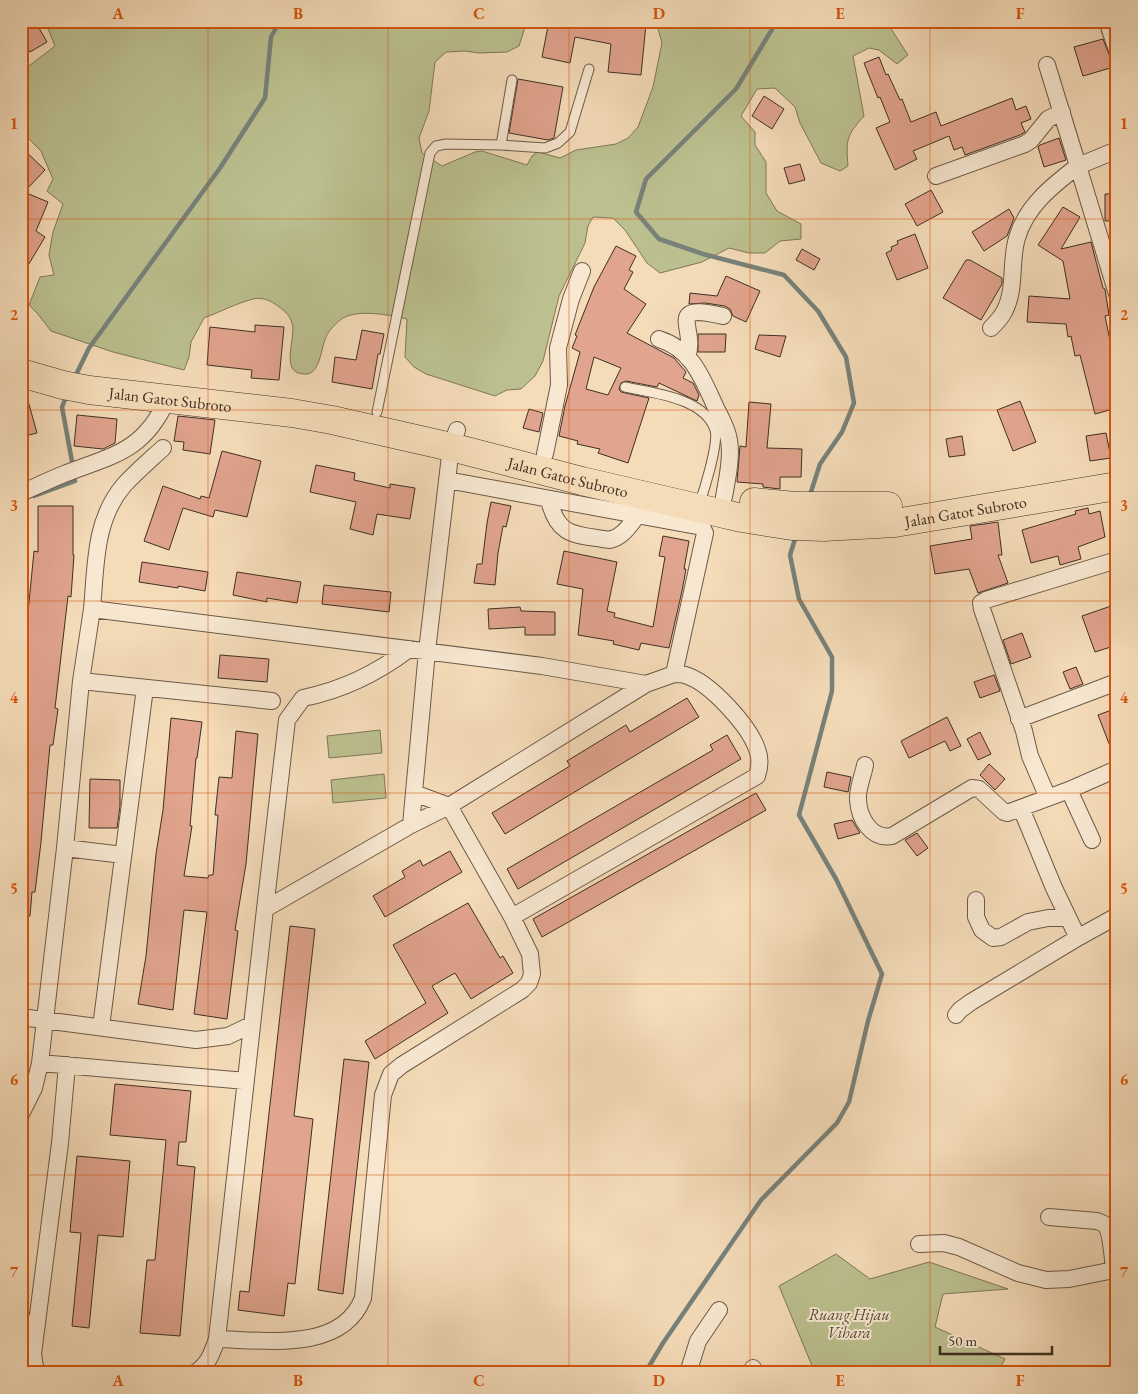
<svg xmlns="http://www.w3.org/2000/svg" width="1138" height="1394" font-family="'EB Garamond',serif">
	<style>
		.green { fill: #bcc08f; stroke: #7e7859 }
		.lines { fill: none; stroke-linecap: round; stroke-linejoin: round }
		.stream { stroke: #77827b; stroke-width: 4.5 }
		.building { fill: #e1a48e; stroke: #3f2f23; fill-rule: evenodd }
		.service-casing { stroke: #6c5a48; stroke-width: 11 }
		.minor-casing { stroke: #6c5a48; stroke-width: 18 }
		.trunk-casing { stroke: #3f2f23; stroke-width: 29 }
		.service { stroke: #f8e8d2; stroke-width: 9 }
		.minor { stroke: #f8e8d2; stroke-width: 16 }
		.trunk { stroke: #f5dcb9; stroke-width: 28 }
		.grid { fill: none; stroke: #d7550e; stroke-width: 1; stroke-opacity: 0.55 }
		.labels { text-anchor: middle; stroke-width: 4; stroke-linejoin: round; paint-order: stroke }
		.street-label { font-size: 16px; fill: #3f2f23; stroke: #f8e8d2 }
		.park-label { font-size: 16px; font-style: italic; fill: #584c39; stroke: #f8e8d2 }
		.neatline { fill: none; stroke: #d7550e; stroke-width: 2 }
		.grid-label { font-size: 16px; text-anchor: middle; font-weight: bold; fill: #d7550e }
	</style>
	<rect width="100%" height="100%" fill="#f5dcb9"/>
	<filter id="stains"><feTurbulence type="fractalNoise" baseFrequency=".004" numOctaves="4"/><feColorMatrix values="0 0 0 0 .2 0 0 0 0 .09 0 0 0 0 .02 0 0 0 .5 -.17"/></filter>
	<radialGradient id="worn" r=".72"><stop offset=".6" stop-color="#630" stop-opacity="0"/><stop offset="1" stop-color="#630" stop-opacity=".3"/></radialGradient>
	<path class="green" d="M45,21H527L519,46L507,52L479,53L465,51L446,52L435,62L429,111L419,138L422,153L442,166L475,152L482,151L527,165L532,156L538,152L560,158L576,150L616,144L628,138L638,127L653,87L662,43L656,21H886L908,55L897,64L879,50L869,48L853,56L864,116C846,136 846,140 848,166L840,171L821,163L800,123L795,107L775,88L757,89L741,116L755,132V145L766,162V193L777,211L801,224V239L780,241L765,253H749L729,248L702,262L660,273L647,263L625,230L613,218L593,217L588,226L585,243L559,296L543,361L535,376L521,389L507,390L495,396L426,374L414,367L405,357L407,319C389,315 360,309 343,318C338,321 328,331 326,337C321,348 320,375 305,374C278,374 297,337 292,323C290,314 282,309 275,304C269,300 261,297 253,299C237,303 220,312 204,318L191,342L189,357L184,370L113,352L51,331L37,313L29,305L40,277L54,275L49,255L53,232L63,204L47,191L53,179L41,151L21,131V72L55,46Z
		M380,730L382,753L329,758L327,736Z
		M384,774L386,798L333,803L331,780Z
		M836,1254L870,1279L929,1262L1008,1289L943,1294L935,1327L1005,1359L997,1373H815L779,1286Z"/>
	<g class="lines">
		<path class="stream" d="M777,21L736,89L646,179L636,212L659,239L703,254L784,275L818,311L846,357L854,403L842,432L820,464L809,498
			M74,379L89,348L220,168L265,98L271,37L280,21
			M67,395L62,407L73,467
			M34,496L75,481L74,475
			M645,1373L663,1343L761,1200L837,1123L849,1102L868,1021L882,974L836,879L799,815L832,691V657L799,599L790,555L796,536"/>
	</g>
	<path class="building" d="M21,21H35L47,42L30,52L21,37Z
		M549,21H624L646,24L641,75L608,72L611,44L575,37L570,63L542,57Z
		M1103,39L1110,57L1117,60V66L1083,76L1074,47Z
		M879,57L886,75L888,74L900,100L902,99L911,122L936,112L941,126L1012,98L1016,110L1026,106L1031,119L1021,123L1025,132L1020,135L965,155L962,147L954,150L949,136L913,151L917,159L895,170L876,128L890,122L880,97L878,98L864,63Z
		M518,79L563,87L554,138L548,140L509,133Z
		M764,96L784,109L772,129L752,116Z
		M1059,138L1066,160L1044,167L1038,147L1040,145Z
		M21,147L45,170L24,192L48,202L36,231L45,237L21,277Z
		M800,164L805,180L789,184L784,168Z
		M931,190L943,212L917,226L905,204Z
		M1105,194H1117V221H1105Z
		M1063,207L1080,217L1061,249L1091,242L1103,288L1105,289L1109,315L1105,316L1112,350L1117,349V408L1095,414L1080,355L1075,356L1071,336L1068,337L1066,324L1027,322L1029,296L1070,299L1063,261L1038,245Z
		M1009,209L1014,218L1007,236L984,251L972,232Z
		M915,234L928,268L897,280L886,253L892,250L891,247L898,244L897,241Z
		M616,246L636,256L629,270L633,272L624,289L646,304L627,333L674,358L686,372L683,378L693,383L699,395L697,401L659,383L657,387L626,381L621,383L619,389L621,392L649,398L628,463L598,453L600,449L577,444L578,441L559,436L565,406L580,352L572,348L577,336L575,335L594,287ZM594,357L621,368L608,395L586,389Z
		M802,249L820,259L814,270L796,260Z
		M966,260H970L1002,278V284L981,320L943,298Z
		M726,276L760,291L746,322L733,316L730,309L725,306L705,303L689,304L690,293L717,296Z
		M255,325L284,327L279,380L251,378L252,370L207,365L210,327L255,332Z
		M362,330L384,334L380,354H378L372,389L332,382L335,357L356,360Z
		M698,334H726L725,352H698Z
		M759,335L786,336L780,357L755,349Z
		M21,390H25L37,433L21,437Z
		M1020,401L1036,442L1013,451L997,410Z
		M749,402L771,404L767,448L802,449L801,477H780V489L763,487V484L737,482L740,446L746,447Z
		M529,409L543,413L539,432L523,428Z
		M77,415L117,419L115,443L103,449L74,446Z
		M178,416L215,420L210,454L183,450L184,442L174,441Z
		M1106,433L1111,458L1090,461L1086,436Z
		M962,436L965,455L949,457L946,439Z
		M222,451L261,461L247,517L215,510L213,517L183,508L169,550L144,541L163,486L200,499L201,496L209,498Z
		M316,465L355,473L354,480L390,488V484L415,488L410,519L377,514L373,535L350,529L356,502L310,492Z
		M491,502L511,506L506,527L503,526L498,553L495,585L474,583L477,564H482L487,523Z
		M38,506H73V555H74L71,597L68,596L55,708L58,709L53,745H50L41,842L35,892H32L30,916H21V684L34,551L38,552Z
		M1088,508L1089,514L1100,511L1105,537L1078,547L1081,559L1060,565L1058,556L1031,563L1022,530L1076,514L1075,511Z
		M998,522L1002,555H998L1008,583L978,593L969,569L935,574L930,546L972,539L970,526Z
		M663,536L689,541L684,569H686L682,591L669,648L641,643L639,650L613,644L614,641L578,635L583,589L557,584L564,551L617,562L607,611L615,613L614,617L653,627L665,557L659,556Z
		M142,562L208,572L205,591L178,586V588L139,582Z
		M237,572L301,582L297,603L267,598V602L233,595Z
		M324,585L391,592L389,612L322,604Z
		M1117,604V645L1095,652L1082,616Z
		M520,607L521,611L555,612V635H525V627L489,629L488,609Z
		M1022,633L1031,657L1011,664L1003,640Z
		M220,655L269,659L267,682L218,678Z
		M1076,667L1083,684L1070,689L1063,672Z
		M994,675L1000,691L980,698L974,682Z
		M687,698L699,717L505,834L492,813L570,766L567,761L626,725L630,732Z
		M1117,708V759H1115L1098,715Z
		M947,717L961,746L950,751L945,741L909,758L901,741Z
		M171,718L202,722L197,758H196L190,826H192L184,876L208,878L209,875H213L218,815H215L219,777L232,778L236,731L258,734L246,864L235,930L238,931L227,1019L194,1014L207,912L184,910L173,1010L138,1004L146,956L156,854L163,810Z
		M980,732L991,754L978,760L967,739Z
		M727,735L741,759L518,889L507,869L713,750L710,745Z
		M989,764L1005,779L995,790L980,775Z
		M827,772L851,777L848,792L824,787Z
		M90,779L120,780V806L117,828H89Z
		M756,793L766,810L542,937L533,919Z
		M852,820L860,833L838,839L834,824Z
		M917,833L928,848L917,856L905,840Z
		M450,851L462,872L385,917L373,896L405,877L402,871L420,860L423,866Z
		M468,903L500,958L503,956L513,973L471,999L455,973L432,986L448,1013L375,1059L365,1041L426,1003L393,945Z
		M290,926L315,929L294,1116L313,1119L295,1284L288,1283L284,1316L238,1310L240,1291L249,1292Z
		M344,1059L369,1062L343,1294L318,1290Z
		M115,1084L191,1091L186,1142H179L177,1165L195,1167L180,1336L140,1333L147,1260H155L166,1140L110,1135Z
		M77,1156L130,1161L123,1237L98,1235L89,1328L72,1326L81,1233L70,1232Z"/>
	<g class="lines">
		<defs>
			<path id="service" d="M501,145L512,80
				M625,387C653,393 705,398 715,430C719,443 704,491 699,505
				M377,412L430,153L436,146L446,144L501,145L545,148L558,143L570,132L589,69"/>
			<path id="minor" d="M1107,21L1117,50
				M1117,150L1078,166L1117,294
				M936,176L1025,144L1031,140L1048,119L1062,112
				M991,328C996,323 1002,317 1005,310C1016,288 1010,261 1017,238C1026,206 1053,185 1078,166L1047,65
				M659,339C693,350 702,378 716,408C721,418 727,428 729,440C732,458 727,479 724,497
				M687,357C698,329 663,302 723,316
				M163,448C150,460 136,472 124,485C94,520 96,566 92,609L542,666L646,684L674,674L705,533L702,527L447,480
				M545,454L559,385L558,348L571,299L582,271
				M21,493C35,487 49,480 64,474C113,455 143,452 167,400
				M549,500C558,538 576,534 609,540C622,538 629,526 637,516
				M81,681L92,609
				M1019,719L1117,682
				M865,765C863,776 857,789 858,800C859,819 872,840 892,836L972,788L979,789L1004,812L1007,813L1069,790L1117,769
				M1069,790L1092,840
				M414,793L449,806L512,917L530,954L532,974L529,983L522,990L402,1065L391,1074L383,1095L363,1298C342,1353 264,1340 217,1339L265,909L411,825L449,806L646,684
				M1048,798L1030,756L1024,731L982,609L981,603L986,600L1117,560
				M1021,808L1054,888L1076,934L1079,937L1117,916
				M411,825L427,651L451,447L457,430
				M65,848L123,855
				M976,900V917L982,930L993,938L1001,937L1028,922L1048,918H1068
				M265,909L287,720L303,698C343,690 376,674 409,649
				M512,917L757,776C760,767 761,759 757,749C749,726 710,682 685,675C682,674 677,674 674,674
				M956,1015L960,1010L971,1002L1079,937
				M21,1017L196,1040L228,1036L251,1025
				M101,1027L145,688
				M40,1063L246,1081
				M21,1114L34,1088L40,1063L65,848L81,681L272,701
				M1049,1217L1097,1221C1100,1222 1103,1223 1105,1225C1111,1231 1113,1260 1114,1270H1117
				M919,1244L944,1243L959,1247L1018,1273L1046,1280L1069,1279L1114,1270
				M21,1315L33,1354L36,1373
				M33,1354L60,1143L67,1065
				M195,1373C209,1364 212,1353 217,1339
				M688,1373L698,1341L719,1310
				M753,1373V1368"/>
			<g id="trunk">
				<path id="s1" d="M21,373L63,385L89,390L292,413L332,420L451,447L582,481L698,508L742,518L792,526L824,527L895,523L1117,486"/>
				<path d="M754,502L795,506H888"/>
			</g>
		</defs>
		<use href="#service" class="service-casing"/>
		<use href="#minor" class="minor-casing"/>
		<use href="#trunk" class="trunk-casing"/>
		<use href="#service" class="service"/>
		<use href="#minor" class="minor"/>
		<use href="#trunk" class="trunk"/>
	</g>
	<path class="grid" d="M208,21V1373M388,21V1373M569,21V1373M750,21V1373M930,21V1373M21,219H1117M21,410H1117M21,601H1117M21,793H1117M21,984H1117M21,1175H1117"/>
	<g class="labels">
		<g class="street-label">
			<text dy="6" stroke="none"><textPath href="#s1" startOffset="152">Jalan Gatot Subroto</textPath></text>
			<text dy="6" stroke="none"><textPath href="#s1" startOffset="558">Jalan Gatot Subroto</textPath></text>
			<text dy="6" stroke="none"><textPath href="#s1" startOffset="962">Jalan Gatot Subroto</textPath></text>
		</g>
		<g class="park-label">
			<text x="849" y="1320">Ruang Hijau<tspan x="849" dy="18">Vihara</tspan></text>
		</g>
	</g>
	<rect width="1138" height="1394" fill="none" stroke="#f5dcb9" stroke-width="55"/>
	<path d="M940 1346v8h112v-8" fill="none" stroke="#3f2f23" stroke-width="2.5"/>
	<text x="948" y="1346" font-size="15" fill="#3f2f23" stroke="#f8e8d2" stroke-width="4" paint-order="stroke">50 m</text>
	<rect x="28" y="28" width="1082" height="1338" class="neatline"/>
	<g class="grid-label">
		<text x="118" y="19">A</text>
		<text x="298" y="19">B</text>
		<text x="479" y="19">C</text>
		<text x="659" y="19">D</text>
		<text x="840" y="19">E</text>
		<text x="1020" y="19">F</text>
		<text x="14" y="129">1</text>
		<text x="1124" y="129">1</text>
		<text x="14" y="320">2</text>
		<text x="1124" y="320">2</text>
		<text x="14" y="511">3</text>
		<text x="1124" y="511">3</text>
		<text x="14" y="703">4</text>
		<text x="1124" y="703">4</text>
		<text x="14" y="894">5</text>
		<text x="1124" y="894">5</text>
		<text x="14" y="1085">6</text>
		<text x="1124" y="1085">6</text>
		<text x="14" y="1277">7</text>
		<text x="1124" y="1277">7</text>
		<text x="118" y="1386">A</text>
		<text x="298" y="1386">B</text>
		<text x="479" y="1386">C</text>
		<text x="659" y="1386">D</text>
		<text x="840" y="1386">E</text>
		<text x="1020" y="1386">F</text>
	</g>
	<rect width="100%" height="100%" filter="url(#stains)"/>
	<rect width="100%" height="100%" fill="url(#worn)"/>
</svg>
